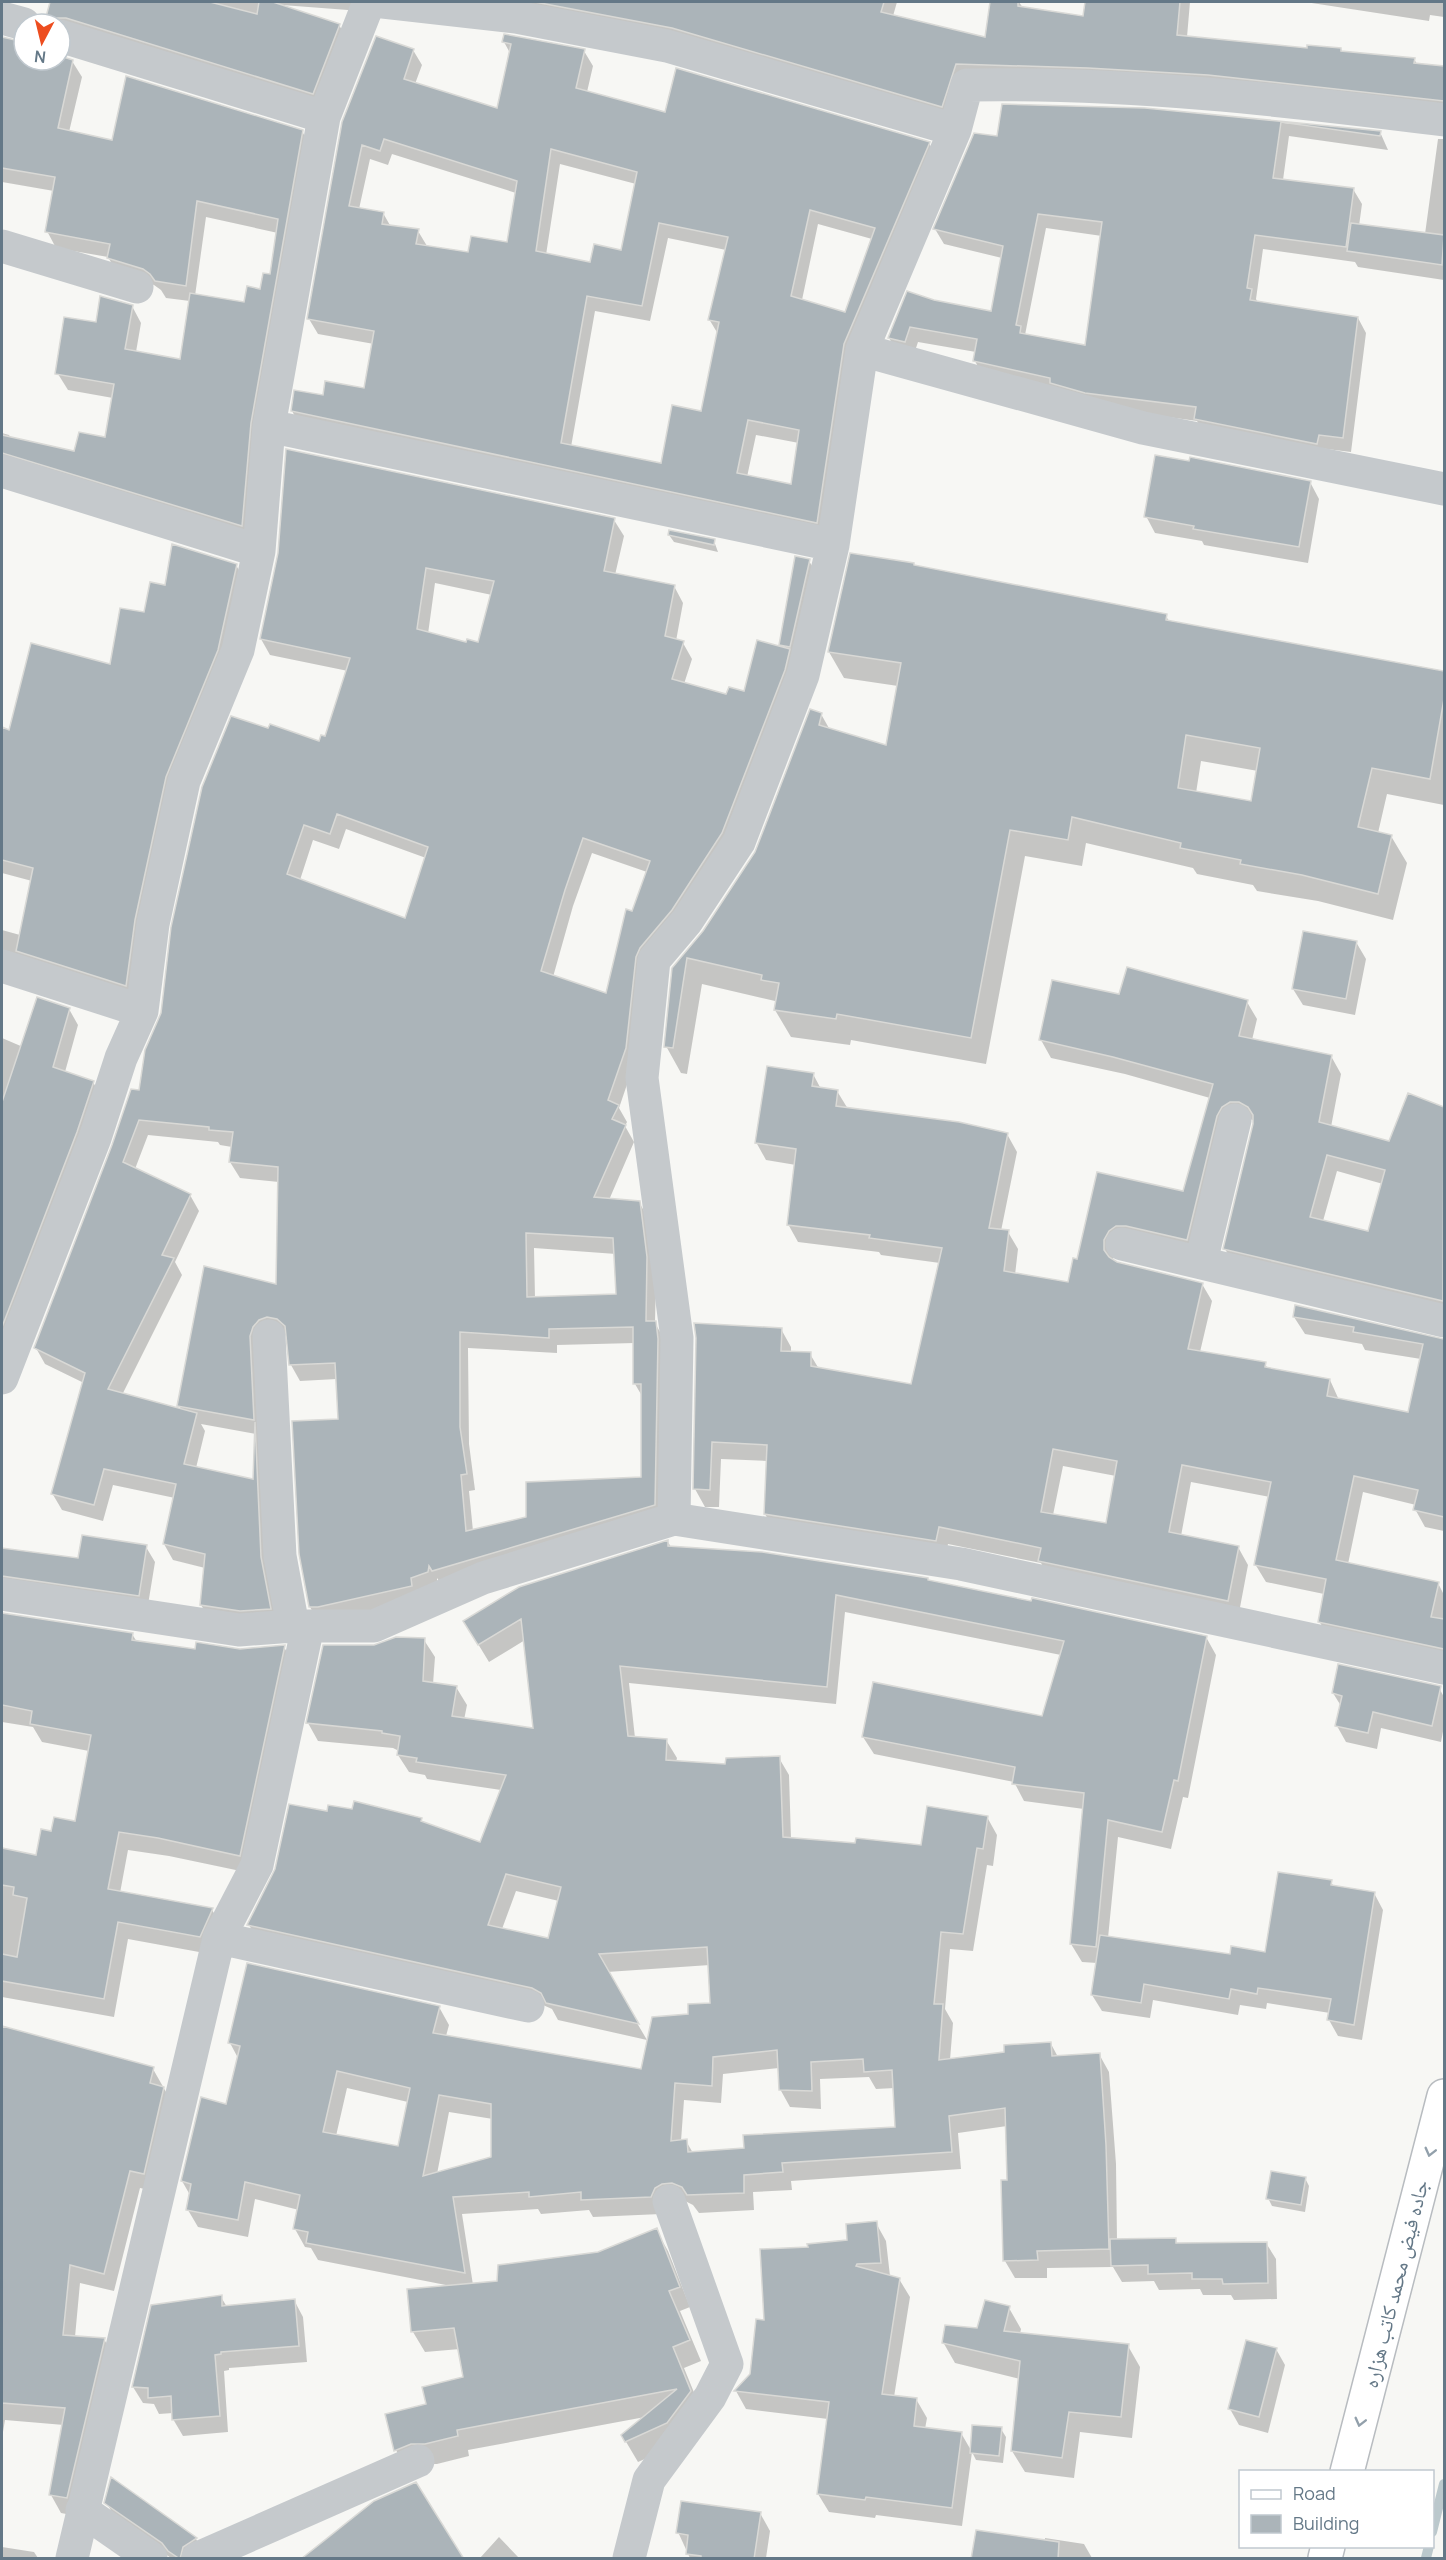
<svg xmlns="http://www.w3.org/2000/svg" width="1446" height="2560" font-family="Manrope,'Noto Naskh Arabic',sans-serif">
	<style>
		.shadow { fill: #0003; fill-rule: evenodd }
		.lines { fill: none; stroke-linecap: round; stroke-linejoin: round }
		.stream { stroke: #bbc8cc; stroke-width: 10 }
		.building { fill: #abb4b9; stroke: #d9d9d6; stroke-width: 1.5; fill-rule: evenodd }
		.primary-casing { stroke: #b8bcc0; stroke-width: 36 }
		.minor { stroke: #c5c9cc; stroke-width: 33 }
		.primary { stroke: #fff; stroke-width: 33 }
		.oneway { stroke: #92a0ab }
		.labels { text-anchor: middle; stroke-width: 6; stroke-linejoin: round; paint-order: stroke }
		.street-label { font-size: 21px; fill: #647887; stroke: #fff }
	</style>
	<rect width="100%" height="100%" fill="#f7f7f4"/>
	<path class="shadow" d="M51,2H371L361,11L282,5L339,25L349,42L322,110L60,24H46Z
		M415,2H776L783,3L784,2H897L893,16L986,39L992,2H1019L1023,8L1085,17L1087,2H1190L1187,37L1308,49H1341L1343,53L1414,59L1417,64L1444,67V116L965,80L951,122Z
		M1305,2H1444V17L1430,15L1429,21Z
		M2,38L24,43V60H60V56L72,61L82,77L69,132L113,142L302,131L311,148L251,542L2,473V433L9,435L11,439L76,453L106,439L113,398L68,390L58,374L97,324L132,306L141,323L136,352L181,361L190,301L166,298L161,290L154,285L118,274L108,257L56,248L47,231L54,191L2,182ZM206,217L278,233L271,276L261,291L246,304L195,296Z
		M504,42L584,51L593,66L587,92L666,114L929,143L937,159L826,537L301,427L292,411L324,397L365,390L374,344L318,334L309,319L344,123L413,50L422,65L415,84L498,110L510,53ZM392,154L516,193L508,244L469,254L427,246L418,231L391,227L383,213L359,209L370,159L388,165ZM560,164L636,184L622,252L591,264L546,255ZM818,224L872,239L845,314L802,300ZM668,238L726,250L709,319L718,334L702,413L663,464L571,447L595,311L650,321ZM756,435L799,443L792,486L747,477Z
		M1145,110L1380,132L1388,150L1289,136L1283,180L1353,189L1362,204L1359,226L1425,234L1438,139H1444V280L1358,267L1355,262L1263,249L1256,299L1258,303L1358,318L1366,333L1351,452L1205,434L1197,421L1095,407L983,376L975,361L976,352L918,342L913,357L898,353L889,338L933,302L992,313L1002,258L944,244L935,229L998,138ZM1046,228L1102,236L1087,346L1025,335Z
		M1310,482L1319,499L1308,563L1204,545L1202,541L1155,533L1146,516Z
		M614,520L624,536L615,575L674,586L683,603L676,641L683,643L692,659L684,684L727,696L745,693L783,649L781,645L809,561L819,577L731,850L681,926L619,1108L627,1122L625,1126L634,1142L609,1200L639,1202L648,1218L656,1275L655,1323L664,1339V1521L443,1587L437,1578V1588L420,1602L319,1623L310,1607L339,1420L337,1379L300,1381L291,1365L287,1335L277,1333L279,1625L211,1621L201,1605L205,1568L173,1560L164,1544L175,1498L113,1485L103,1521L62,1510L52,1493L84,1383L45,1364L36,1348L140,1091L320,743L326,738L348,671L270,655L261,639L279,553ZM435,583L492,595L479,644H468L428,634ZM346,829L426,858L406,920L300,880L313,840L339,849ZM592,853L647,872L607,995L553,977L573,906ZM148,1135L218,1142L220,1145L232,1147L230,1162L240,1178L279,1182L277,1286L179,1405L182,1411L122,1395L182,1275L175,1262L199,1211L190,1195L135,1169ZM534,1248L616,1254L618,1295L535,1298ZM635,1343V1384L642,1396V1478L528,1518L473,1531L469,1491L475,1490L469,1444L468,1348L557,1353V1345ZM201,1424L256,1434L255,1480L196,1468L205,1431Z
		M669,535L714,541L718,552L674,542Z
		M236,565L245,581L135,1001L2,966V930L20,935L32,881L2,873V728L10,732L111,666L166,586Z
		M1166,616L1170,623L1444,673V805L1387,794L1378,833L1391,836L1407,863L1393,920L1318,901L1257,891L1253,885L1197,874L1193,868L1086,843L1082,866L1025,856L986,1064L851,1040L850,1045L791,1037L775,1010V1001L702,984L687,1074L681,1073L666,1046L674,968L704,932L756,853L821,714L830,730L887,747L898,686L844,678L829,652ZM1201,761L1258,771L1252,803L1196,793Z
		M1356,942L1366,959L1355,1015L1303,1005L1293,989Z
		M1120,996L1247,1002L1257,1019L1252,1040L1331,1056L1341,1074L1331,1127L1389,1143L1409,1095L1444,1109V1316L1235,1266L1225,1249L1255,1121L1250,1119L1197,1257L1118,1248L1113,1259V1261L1202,1284L1212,1301L1200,1352L1265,1364L1268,1369L1330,1380L1339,1400L1409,1414L1421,1359L1365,1350L1362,1344L1305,1334L1294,1317L1444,1341V1531L1425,1527L1415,1509L1416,1505L1363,1492L1348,1564L1438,1583L1444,1595V1664L1330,1639L1319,1621L1324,1594L1266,1582L1255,1564L1270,1497L1191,1482L1181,1536L1238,1547L1248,1565L1238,1618L1050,1579L1041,1563L948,1544L945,1558L775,1531L765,1514L768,1461L721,1459L719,1507H705L695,1489L697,1338L781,1329L791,1347V1353L810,1354L819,1369L912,1386L940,1263L881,1255L879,1252L798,1242L788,1224L796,1165L766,1160L756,1142L813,1074L821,1089L837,1091L848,1109L1007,1134L1017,1152L1001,1231L1008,1232L1018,1249L1015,1275L1069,1284L1078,1261L1098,1174L1184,1193L1210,1098L1125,1074L1051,1058L1041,1040ZM1337,1171L1383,1184L1369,1233L1323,1221ZM1063,1466L1116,1476L1107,1524L1053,1515Z
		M69,1009L78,1025L65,1072L93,1082L102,1098L2,1365V1038L23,1047Z
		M668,1542L671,1547L929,1582L1206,1637L1216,1655L1188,1798L1183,1797L1171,1849L1118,1837L1108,1938L1231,1956L1266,1953L1331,1882L1334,1887L1374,1893L1383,1910L1362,2040L1338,2036L1329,2020L1330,2013L1267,2003L1266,2009L1240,2005L1238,2015L1153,2000L1150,2018L1102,2011L1092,1995L1097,1963L1082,1962L1071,1944L1084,1809L1024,1801L1014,1782L874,1754L863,1737L1043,1718L1061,1655L845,1612L836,1704L629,1683L635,1738L666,1740L677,1758L676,1762L727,1765L779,1758L789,1775L791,1839L856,1845L922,1846L987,1817L997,1835L993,1866L987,1865L973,1951L950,1949L945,2009L953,2023L950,2060L1005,2054L1051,2044L1058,2057L1099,2054L1109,2072L1116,2164L1117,2240L1175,2239L1178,2245L1266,2243L1276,2259L1277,2299L1234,2300L1231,2295H1203L1200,2289L1159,2290L1154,2281L1122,2282L1113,2267L1047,2268V2278H1015L1005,2261L1009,2182L1007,2126L958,2133L961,2169L791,2181L792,2190L753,2192L754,2210L699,2213L693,2205L683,2200L661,2214L593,2217L589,2210L541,2214L538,2209L462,2214L473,2285L498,2282L599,2254L656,2230L668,2251L690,2307L680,2311L701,2361L684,2368L702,2412L679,2444L638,2462L622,2435L645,2417L468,2450L469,2456L437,2464H423L407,2471L396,2450L387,2415L428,2405L465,2379L460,2349L425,2352L413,2332L451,2286L318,2260L311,2248L305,2247L295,2229L299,2210L255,2199L248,2237L198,2227L188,2210L190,2195L182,2181L227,2106L238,2058L230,2043L439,2007L449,2025L446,2036L643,2071L690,2015L712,2004L710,1965L607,1972L647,2040L558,2020L552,2009L543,2005L259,1942L249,1925L328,1813L421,1819L423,1823L481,1844L501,1790L427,1779L425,1775L409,1772L398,1755L399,1751L393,1748L318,1741L308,1723L374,1646L424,1640L435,1657L433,1684L456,1687L467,1705L464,1720L534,1730L525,1640L489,1662L475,1639ZM516,1891L559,1901L549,1940L502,1929ZM779,2068L780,2089L790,2107L821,2109L820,2079L869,2077L876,2089L895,2088L897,2129L746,2149L693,2153L686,2141H681L684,2100L721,2103L723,2074ZM347,2088L408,2102L399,2148L336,2136ZM449,2112L493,2119L492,2159L437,2174Z
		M146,1547L155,1562L147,1611L2,1594V1549L79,1560Z
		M2,1614L132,1634L137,1642L196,1651L284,1647L294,1665L250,1873L169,1856L128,1850L120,1893L212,1910L223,1928L210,1954L128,1939L114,2017L2,1997V1850L37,1857L52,1833L76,1823L89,1751L42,1742L33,1727L2,1722Z
		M1439,1688L1444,1697V1726L1441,1742L1381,1728L1377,1749L1346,1742L1337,1726L1341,1706L1333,1693Z
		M2,2028L153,2069L174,2106L154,2191L140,2188L114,2291L80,2283L75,2337L104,2339L114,2357L77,2516L61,2513L51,2495L64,2425L5,2420L2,2438V2209L26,2212L36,2172L2,2165Z
		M1305,2178L1309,2186L1305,2212L1272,2206L1268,2198Z
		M876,2223L886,2241L890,2276L899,2279L910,2297L894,2397L916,2399L927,2418L925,2429L961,2433L972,2452L1001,2429L1006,2437L1003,2463L976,2460L972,2452L962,2526L876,2515L875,2518L829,2512L818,2494L828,2419L746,2409L736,2391L751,2374L765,2322L809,2249L849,2241Z
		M221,2297L227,2307L294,2300L303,2317L307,2362L229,2368V2370L224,2371L228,2432L183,2436L173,2419V2413L159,2414L154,2404L143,2403L133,2387Z
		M1009,2308L1021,2329L1020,2334L1128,2346L1140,2367L1132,2438L1080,2432L1074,2478L1025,2472L1012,2451L1020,2379L955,2363L943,2342L979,2330Z
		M1276,2349L1285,2365L1268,2433L1239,2425L1230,2409Z
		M111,2479L196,2539L206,2556L203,2558H171L117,2521L106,2502Z
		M760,2513L770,2531L766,2558H690L678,2532Z
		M499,2537L519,2558H480Z
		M1045,2538L1084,2544L1092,2558H973L1045,2541Z
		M2,2547L34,2552L38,2558H2Z"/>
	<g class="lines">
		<path class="stream" d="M1432,2532L1444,2484
			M1426,2558L1429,2546"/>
	</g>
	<path class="building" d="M50,2H210L257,14L259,2H273L340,24L313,94L66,18H55L44,24Z
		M535,2H884L881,12L985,37L990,2H1018V6L1083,16L1085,2H1180L1177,35L1307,48V45L1341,48V51L1415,58L1414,63L1444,66V101L1208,75L1088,68L956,64L942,107L672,28Z
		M504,34L585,49L576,88L665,112L676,68L930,142L844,344L817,523L291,411L294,390L323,395L325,381L364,388L374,331L307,319L342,122L376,36L414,49L404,79L497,108L511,44L502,42ZM384,139L517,181L507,242L471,236L468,252L416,244L419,229L382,224L384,212L349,206L362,145L380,151ZM551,149L637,172L621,250L594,244L590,262L536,251ZM810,210L875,228L845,312L791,296ZM659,223L728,237L708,320L719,322L701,411L672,405L661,463L561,443L587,296L642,306ZM748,420L799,430L791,484L737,473Z
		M2,37L24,42V60H60V56L73,60L58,128L112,140L126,76L303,130L251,423L242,526L2,453V435L74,451L79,432L105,437L114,384L55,374L64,317L96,322L100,296L133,305L125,349L180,359L190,293L244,302L247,286L260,289L263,273L270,274L278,219L197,201L186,286L155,281L150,274L143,269L107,258L110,244L45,232L55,177L2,168Z
		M1002,104L1145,108L1381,131L1380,136L1281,122L1273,178L1354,188L1346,247L1255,235L1247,288L1252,289L1250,300L1358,317L1343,438L1319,435L1317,444L1194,419L1196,407L1085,393L1050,383V378L973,361L977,339L910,327L905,342L888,338L907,291L934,300L991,311L1003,246L933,229L974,133L997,136ZM1038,214L1102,222L1085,345L1020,333L1021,326L1016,325Z
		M1351,223L1444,235L1442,265L1347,251Z
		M286,449L615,518L604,571L675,585L665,636L684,641L672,679L726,694L729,687L744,691L757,640L790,649L785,670L722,833L672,910L640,948L636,957L626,1048L608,1100L619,1105L612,1119L626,1125L594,1197L640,1201L647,1257L646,1321H656L658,1339L655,1505L432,1571L429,1566L428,1572L411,1578L412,1586L318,1607H309L299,1554L292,1421L338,1419L335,1363L289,1365L285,1326L277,1319L267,1317L259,1320L253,1327L250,1336L254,1420L177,1406L204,1266L276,1284L278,1167L229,1162L233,1132L209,1130V1127L139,1120L123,1162L191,1194L162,1255L174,1258L108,1389L197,1413L184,1464L253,1479L255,1422L261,1557L271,1609L240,1611L200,1605L205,1554L163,1544L176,1484L104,1469L94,1505L51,1494L85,1373L34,1348L112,1145L131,1089L139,1090L145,1050L161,1013L171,927L202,787L231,716L268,728L270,724L319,741L321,735L325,736L350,658L260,639L278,553ZM426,568L494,581L478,642L467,639L466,642L417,629ZM337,814L428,847L405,918L287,874L304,825L330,834ZM583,838L650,861L632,911L626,909L606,993L541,971L565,890ZM526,1233L613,1238L616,1294L527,1297ZM633,1327V1384H641V1477L526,1482V1517L466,1531L461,1475L467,1474L460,1427V1332L549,1338V1329Z
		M1155,455L1189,461L1190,457L1311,481L1299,547L1193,529L1194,526L1144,517Z
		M669,530L715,539L714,545L668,535Z
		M172,544L237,564L218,650L166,777L135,920L126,986L16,951L33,868L2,860V727L9,730L31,643L110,664L120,608L144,612L150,582L165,585Z
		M850,553L914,563V565L1167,614L1166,620L1444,671V699L1430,779L1372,768L1358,827L1392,835L1378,894L1302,875L1240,864L1241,860L1180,848L1181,843L1072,817L1068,840L1010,830L971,1038L837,1014L836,1019L774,1010L779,983L761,980L762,975L687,958L673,1048L664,1047L672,968L703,931L755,852L810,709L822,713L819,725L886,745L901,663L828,652ZM1186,735L1260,748L1251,801L1178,788Z
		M795,556L810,559L790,647L779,645Z
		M1303,931L1357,941L1346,999L1292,989Z
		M1127,967L1248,1000L1239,1036L1332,1055L1319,1122L1389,1141L1408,1093L1444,1107L1443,1301L1223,1249L1253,1124V1115L1248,1107L1239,1102H1230L1222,1107L1217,1116L1187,1240L1126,1226H1116L1109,1231L1104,1240V1250L1109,1257L1117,1262L1203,1283L1188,1349L1266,1362L1265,1367L1330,1379L1327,1396L1408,1412L1423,1344L1353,1332L1354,1327L1293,1317L1295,1305L1444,1339V1517L1413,1510L1418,1490L1354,1476L1336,1560L1439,1582L1431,1617L1444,1619V1649L1318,1622L1326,1579L1254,1565L1271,1482L1182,1465L1169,1532L1239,1546L1228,1601L1038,1561L1041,1548L939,1527L936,1541L764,1514L767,1445L712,1442L710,1490L693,1489L696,1338L694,1323L782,1328L781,1351L811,1352V1366L911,1384L942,1248L869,1238L870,1235L787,1225L796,1149L755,1143L767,1066L814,1073L812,1086L838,1090L836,1106L959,1122L1008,1133L989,1228L1009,1230L1004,1271L1068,1282L1073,1258L1077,1259L1097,1172L1183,1191L1213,1084L1113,1057L1039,1040L1052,980L1119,994ZM1327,1155L1385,1170L1368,1231L1310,1217ZM1053,1449L1117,1461L1106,1523L1041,1512Z
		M37,997L70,1008L53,1067L94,1081L77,1132L2,1327V1102Z
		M82,1535L147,1545L139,1596L2,1576V1548L78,1558Z
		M668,1540V1546L762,1552L928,1578V1580L1031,1601L1032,1598L1207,1636L1178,1781L1174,1780L1162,1832L1108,1820L1096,1947L1070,1944L1084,1793L1012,1784L1015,1767L862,1737L873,1682L1042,1716L1064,1641L836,1595L827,1687L620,1666L628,1736L667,1739L666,1760L725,1764L726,1758L780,1756L783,1837L855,1843L856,1838L921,1845L927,1806L988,1816L983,1849L977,1848L963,1934L941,1932L934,2004H943L939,2060L1004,2052V2045L1051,2042L1052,2056L1100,2053L1106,2145L1109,2249L1037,2251L1038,2260L1003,2261L1001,2180H1007L1005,2108L949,2116L952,2152L782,2163L783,2172L744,2175V2193L687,2195L682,2187L672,2183L662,2184L655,2188L651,2197L581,2200V2192L529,2197V2192L453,2197L465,2273L306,2243L308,2232L293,2229L300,2195L245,2182L238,2220L186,2210L191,2184L181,2181L201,2097L226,2104L240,2046L228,2043L247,1963L440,2006L433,2033L641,2069L652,2017L688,2014V2004L710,2003L707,1947L599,1954L639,2024L546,2003L541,1993L532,1988L247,1925L275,1869L289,1804L327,1811L328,1805L352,1809L354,1801L422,1818L421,1821L480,1842L506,1775L416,1762L417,1758L397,1755L400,1736L382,1733V1731L306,1723L323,1645H374L396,1637L425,1638L423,1681L457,1686L452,1716L533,1728L521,1619L478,1645L463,1621L519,1587ZM506,1874L561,1887L548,1938L488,1925ZM777,2050L779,2090L812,2091L811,2062L863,2059L864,2072L892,2070L895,2127L743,2135L744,2148L688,2152L687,2139L671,2141L675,2083L712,2086L713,2057ZM337,2071L410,2088L398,2146L323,2132ZM439,2095L491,2104V2157L423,2176Z
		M2,1613L133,1633L132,1640L195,1649L196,1642L240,1649L285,1645L240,1856L158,1838L119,1832L108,1889L213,1908L200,1937L118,1922L104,1999L2,1981V1954L17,1957L27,1898L13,1895L14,1887L2,1885V1848L36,1855L41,1829L51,1831L54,1817L75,1821L91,1735L30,1724L32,1711L2,1705Z
		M1338,1664L1441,1686L1432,1726L1373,1712L1368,1733L1335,1726L1342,1696L1332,1693Z
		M1278,1872L1332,1880L1331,1885L1375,1892L1354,2025L1327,2020L1331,1999L1258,1988L1257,1994L1231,1989L1229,1999L1144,1984L1141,2003L1091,1995L1100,1935L1230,1954L1231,1946L1265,1952Z
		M2,2026L154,2067L150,2083L164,2087L144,2174L130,2171L104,2274L70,2265L63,2335L105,2338L67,2498L49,2495L65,2408L2,2403Z
		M1271,2171L1306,2177L1301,2205L1266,2199Z
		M877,2221L881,2263L857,2264L856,2266L900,2278L882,2394L917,2398L914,2426L962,2432L952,2508L866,2497L865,2500L817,2494L829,2402L734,2391L750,2374L756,2319L764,2320L760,2249L808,2247L807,2244L847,2240L846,2224Z
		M657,2228L680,2287L669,2291L690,2340L673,2347L691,2391L667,2423L625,2442L621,2435L677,2389L457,2430L458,2436L425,2444H411L394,2451L385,2414L426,2404L422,2387L463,2377L454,2328L411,2332L407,2289L497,2281L498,2265L598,2252Z
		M1176,2238V2243L1267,2242L1268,2283L1223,2284L1222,2279H1192V2273L1148,2274V2265L1111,2266L1110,2239Z
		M222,2295V2306L295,2299L299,2346L221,2352V2354L215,2355L220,2416L172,2420L171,2396L148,2398V2388L132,2387L151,2305Z
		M985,2300L1010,2306L1004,2331L1129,2344L1121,2417L1069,2412L1062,2458L1011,2451L1020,2361L942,2343L945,2325L977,2328Z
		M1246,2340L1277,2348L1259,2417L1228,2409Z
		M972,2425L1002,2427L999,2456L970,2453Z
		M111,2477L197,2538L183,2547L180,2559L168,2551L162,2543L104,2503Z
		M416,2482L464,2559H301L374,2501Z
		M681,2501L761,2512L754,2559H701V2556L686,2554L688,2535L676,2533Z
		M976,2530L1059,2542L1058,2559H971Z"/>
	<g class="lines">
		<defs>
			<path id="primary" d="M1347,2472L1444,2096
				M1325,2558L1328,2546"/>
		</defs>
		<use href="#primary" class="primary-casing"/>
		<path class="minor" d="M383,2L516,17L667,46L955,130
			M2,18L24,24
			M60,36L324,117
			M2,246L137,287
			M862,350L1143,428L1444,489
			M269,426L833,545
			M2,471L259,551
			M2,966L142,1011
			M1122,1244L1444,1321
			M1201,1262L1235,1120
			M269,1336L280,1556L293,1626
			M2,1378L95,1138L121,1058L142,1011L153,924L184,781L238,650L259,551L269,426L324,117L369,2
			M674,1519L677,1338L642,1078L654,960L687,921L739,842L803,675L833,545L862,350L955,130L967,85C1126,82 1287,100 1444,120
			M2,1594L239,1630L293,1626H374L483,1578L674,1519L961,1564L1444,1668
			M219,1938L528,2006
			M82,2510L151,2558
			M72,2558L219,1938L257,1865L308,1626
			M198,2558L418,2461
			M629,2558L649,2480L710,2397L727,2364L669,2201"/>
		<use href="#primary" class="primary"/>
	</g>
	<defs><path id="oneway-chevron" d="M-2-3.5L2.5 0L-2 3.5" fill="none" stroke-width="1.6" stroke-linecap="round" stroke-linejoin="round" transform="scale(1.5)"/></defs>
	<g class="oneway">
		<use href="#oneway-chevron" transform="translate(1430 2152) rotate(104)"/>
		<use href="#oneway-chevron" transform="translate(1360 2422) rotate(104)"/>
	</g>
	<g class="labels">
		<g class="street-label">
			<text transform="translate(1396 2284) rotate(-76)" y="7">جاده فیض محمد کاتب هزاره</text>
		</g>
	</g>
	<rect width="1446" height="2560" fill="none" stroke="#647887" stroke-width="6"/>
	<rect x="1239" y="2470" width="195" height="78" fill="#ffffff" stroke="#c1c9cf" stroke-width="1.5"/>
	<rect x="1251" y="2490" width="30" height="9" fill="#ffffff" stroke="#c1c9cf" stroke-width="1.5"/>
	<text x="1293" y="2500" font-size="18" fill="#647887">Road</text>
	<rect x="1251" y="2515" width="30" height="18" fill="#abb4b9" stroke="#c1c9cf" stroke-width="1.5"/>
	<text x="1293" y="2530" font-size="18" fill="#647887">Building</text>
	<g transform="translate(42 42) rotate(187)"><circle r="28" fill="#ffffff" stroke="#c1c9cf" stroke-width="1.5"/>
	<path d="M0-4.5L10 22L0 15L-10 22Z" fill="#ed4d1f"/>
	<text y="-9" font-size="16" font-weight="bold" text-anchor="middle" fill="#647887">N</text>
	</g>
</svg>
